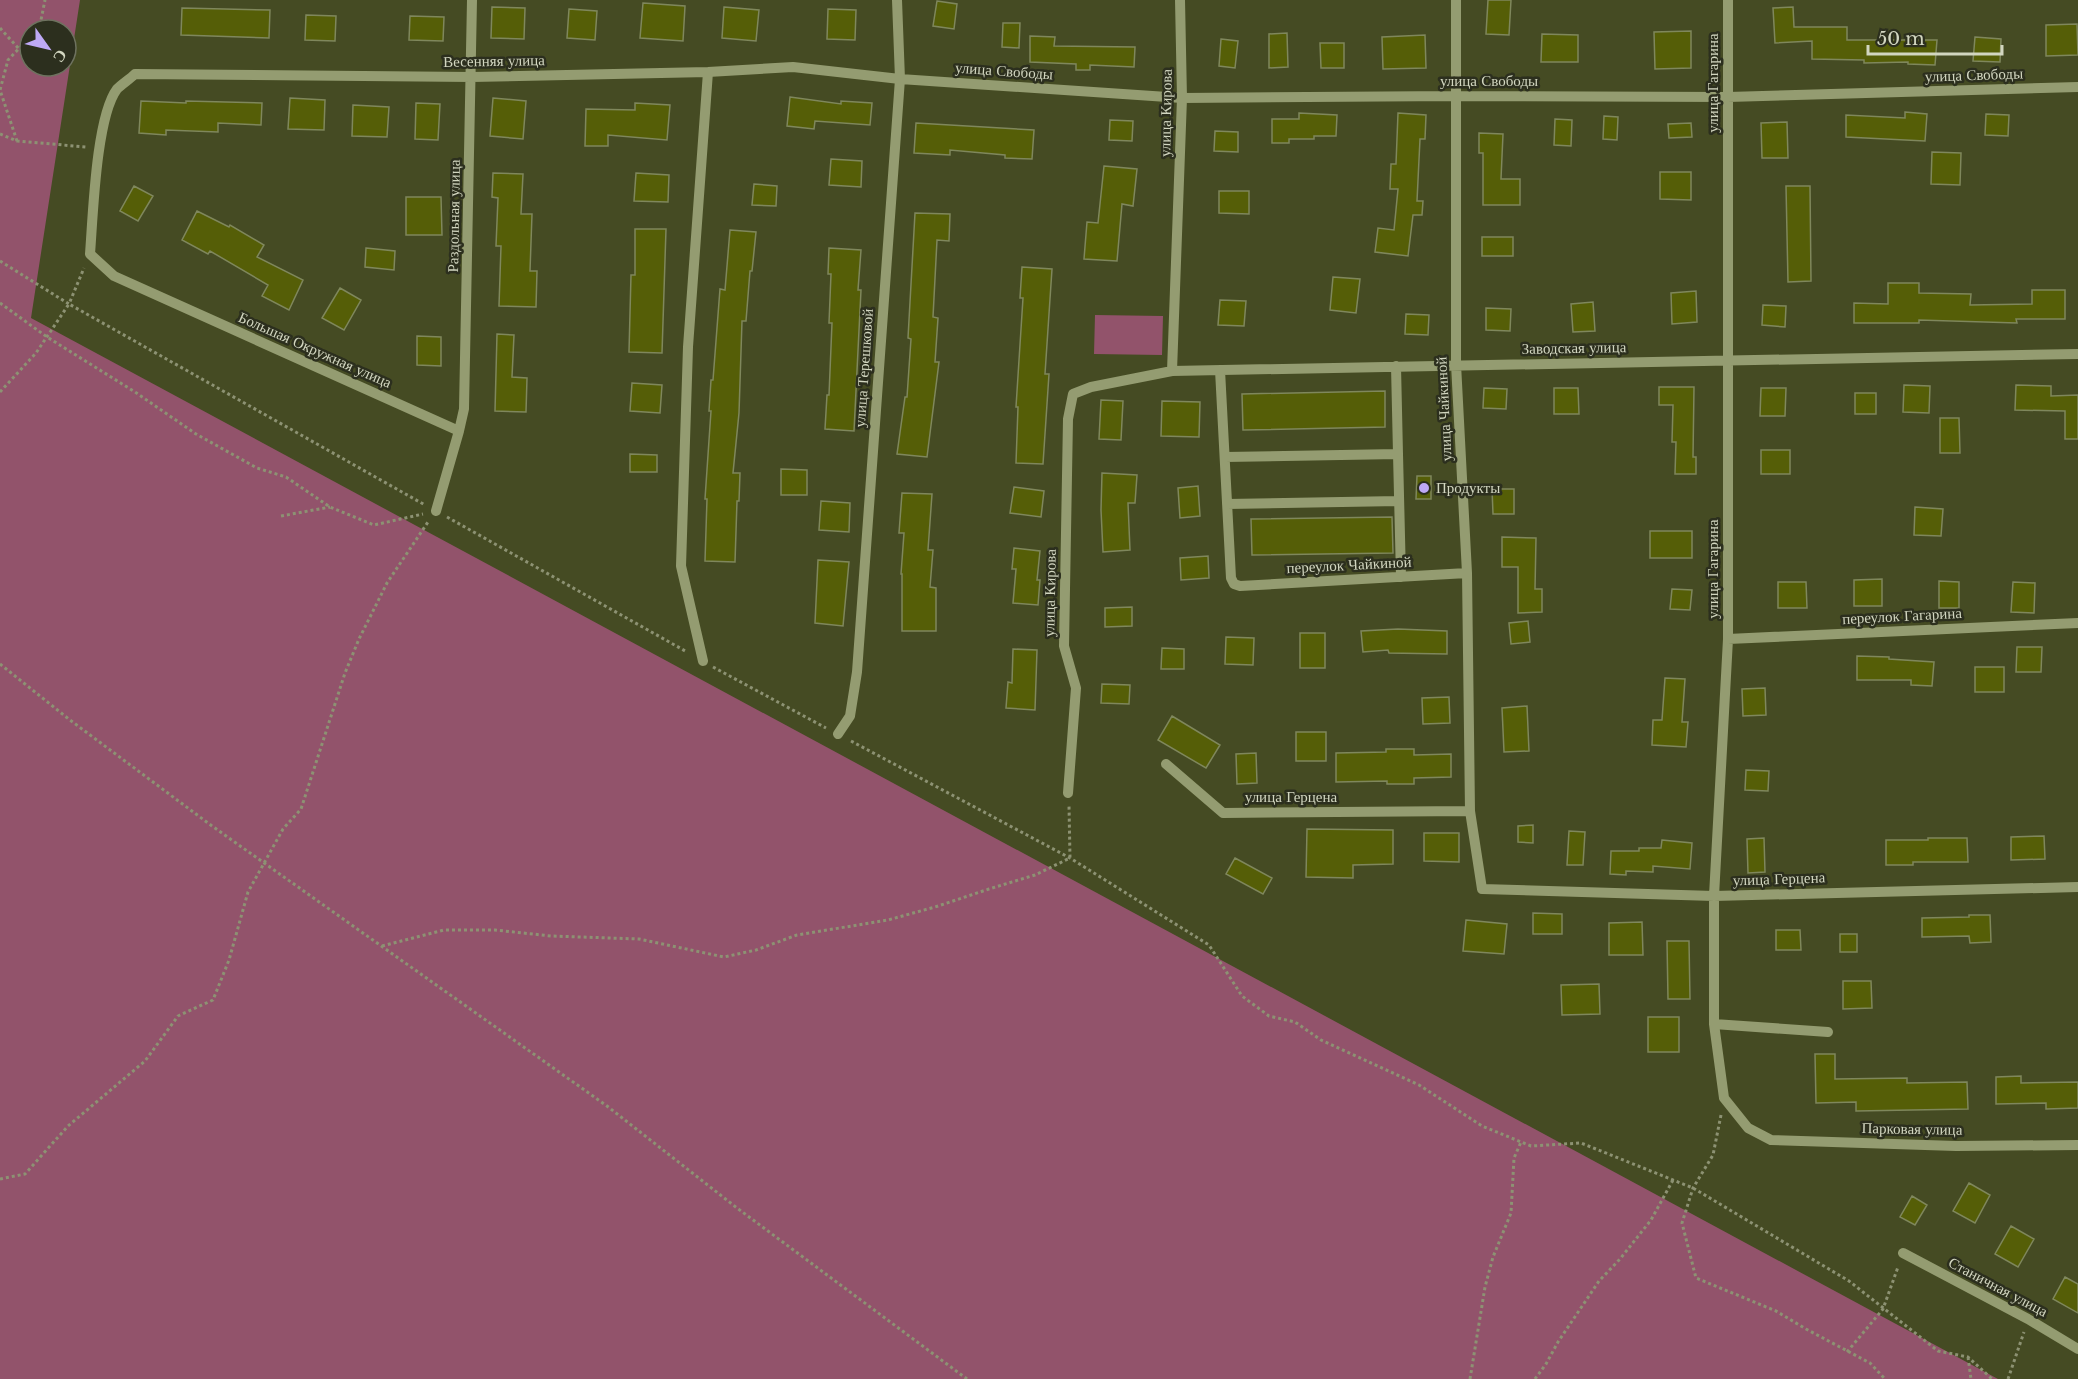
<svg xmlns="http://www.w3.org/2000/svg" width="2078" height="1379" font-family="'Libre Baskerville',serif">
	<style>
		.green { fill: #92536b; fill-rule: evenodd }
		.building { fill: #555e07; stroke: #7f875c; stroke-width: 1.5 }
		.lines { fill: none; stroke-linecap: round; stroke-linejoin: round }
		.path { stroke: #8d9273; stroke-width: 3; stroke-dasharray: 3 3; stroke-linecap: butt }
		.minor { stroke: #949c71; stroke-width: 10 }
		.poi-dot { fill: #bea9f5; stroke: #2c2f1e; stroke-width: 2 }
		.labels { text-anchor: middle; stroke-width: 5; stroke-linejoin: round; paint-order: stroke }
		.street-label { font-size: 15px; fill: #d2d6c0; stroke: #2c2f1e }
		.poi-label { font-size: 15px; fill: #d2d6c0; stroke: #2c2f1e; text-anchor: start }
	</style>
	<rect width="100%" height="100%" fill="#454b23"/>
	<path class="green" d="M0,0H80L31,318L1998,1379H0ZM30,30H66V66H30Z
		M1095,315L1163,316L1162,355L1094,354Z"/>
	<path class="building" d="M1488,0H1511L1509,35L1486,34Z
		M937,1L957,4L954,29L933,26Z
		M643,3L685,6L683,41L640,38Z
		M492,7L525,8L524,39L491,38Z
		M724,7L759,10L756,41L722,38Z
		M1793,7L1794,27H1847V40H1937L1935,65L1908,64V62L1864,63V60L1812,59V41L1775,43L1773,8Z
		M182,8L270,10L269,38L181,35Z
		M569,9L597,11L595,40L567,38Z
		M828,9L856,10L855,40L827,39Z
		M306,15L336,16L335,41L305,40Z
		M410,16L444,17L443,41L409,40Z
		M1003,23H1020L1019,48L1002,47Z
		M2077,24L2078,55L2046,56V25Z
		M1691,31V68L1655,69L1654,32Z
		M1287,33L1288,67L1269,68V34Z
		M1542,34L1578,35V62H1541Z
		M1425,35L1426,68L1383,69L1382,37Z
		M1030,36L1055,37L1054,46L1135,47L1134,67L1090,65V70H1076V64L1030,62Z
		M1975,37L2001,39L2000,62L1973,61Z
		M1221,39L1238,41L1235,68L1219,66Z
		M1320,43H1344V68H1321Z
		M790,97L841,104V101L872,103L870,125L815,121L814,129L787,126Z
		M290,98L325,100L324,130L288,129Z
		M493,98L526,101L523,139L490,136Z
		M141,101L186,103V101L262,103L261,125L218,123V132L166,130V135L139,133Z
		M416,103L440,104L438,140L415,139Z
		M635,103L670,105L667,140L608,135V146H585L586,109L635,110Z
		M353,105L389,107L387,137L352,136Z
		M1905,112L1927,114L1925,141L1846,137V115L1905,118Z
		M1299,113L1337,115L1336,136H1314V139H1289V143H1272V119H1299Z
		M1398,113L1426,115L1425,139H1420L1417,201H1423L1422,215H1413L1408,256L1375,252L1378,228L1394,230L1398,189H1390L1391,164H1396Z
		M1986,114L2009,115L2008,136L1985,135Z
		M1604,116L1618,117L1617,140L1603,139Z
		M1555,119L1572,120L1571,146L1554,145Z
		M1110,120L1133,121L1132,141L1109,140Z
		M1787,122L1788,158H1762L1761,123Z
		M916,123L1034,130L1032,159L1005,158V155L950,150V155L914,153Z
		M1691,123L1692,137L1669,138L1668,124Z
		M1215,131L1238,132V152L1214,151Z
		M1479,133L1503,134L1501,179H1520V205H1483V153H1479Z
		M1932,152L1961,153L1960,185L1931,184Z
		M831,159L862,161L861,187L829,185Z
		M1104,166L1137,169L1133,206L1122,204L1117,261L1084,259L1087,222L1098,223Z
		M1660,172H1691V200L1660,199Z
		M493,173L523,174L521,214H532L530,271H537L536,307L499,306L501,246H496L498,198L492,197Z
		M636,173L669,175L668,202L634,201Z
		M754,184L777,186L776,206L752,205Z
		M134,186L153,196L138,221L120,211Z
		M1786,186H1810L1811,281L1788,282Z
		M1219,191H1249V214L1219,213Z
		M406,197H441L442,235H406Z
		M197,211L229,227L230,225L264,245L257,257L303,280L289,310L262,296L268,285L210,251L208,254L182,240Z
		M915,213L950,214L949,241L937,240L933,317L938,318L935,362H939L927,457L897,454L905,397H907L911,339L908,338Z
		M635,229H666L662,353L629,352L631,275H635Z
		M730,230L756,232L752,271H750L746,321H742L739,413L733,473H740L739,501H737L735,562L705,561L707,499H705L711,411H709L711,380H713L720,289L725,290Z
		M1482,237H1513V256H1482Z
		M366,248L395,251L394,270L365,267Z
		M829,248L861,250L858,290H861L854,431L825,429L827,395H829L832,323H829L831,274H828Z
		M1022,267L1052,269L1045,374H1049L1043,464L1016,463L1018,407H1016L1023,298H1020Z
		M1333,277L1360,279L1356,313L1330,310Z
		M1888,283H1919V293L1971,294L1970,305L2032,304V290H2065V319H2016L2017,323L1919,320V323H1854V303L1888,304Z
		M340,288L361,300L344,330L322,318Z
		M1696,291L1697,322L1672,324L1671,293Z
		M1220,300L1246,301L1244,326L1218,325Z
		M1593,302L1595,331L1573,332L1571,304Z
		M1763,305L1786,306L1785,327L1762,325Z
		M1486,308L1511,309L1510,331L1486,330Z
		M1406,314L1429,315L1428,335L1405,334Z
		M497,334L514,335L512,377L527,378L526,412L495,411Z
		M417,336L441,337V366L417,365Z
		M632,383L662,385L660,413L630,411Z
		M1904,385L1930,386L1929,413L1903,412Z
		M2016,385L2051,386V396L2078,395V439H2065V411L2015,410Z
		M1659,387H1694L1693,457H1696V474H1675L1676,442H1672L1673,405H1659Z
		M1484,388L1507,389L1506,409L1483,408Z
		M1554,388H1578L1579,414H1554Z
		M1761,388H1786L1785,416H1760Z
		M1385,391V427L1243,430L1242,394Z
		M1855,393H1876V414H1855Z
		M1101,400L1123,401L1121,440L1099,439Z
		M1162,401L1200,402L1199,437L1161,436Z
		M1940,418H1959L1960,453H1940Z
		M1761,450H1790V474H1761Z
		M630,454L657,455V472H630Z
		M781,469L807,470V495H781Z
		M1102,473L1137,475L1135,503H1128L1130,550L1103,552L1101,510Z
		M1417,476H1431V499H1416Z
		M1198,486L1200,516L1180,518L1178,488Z
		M1014,487L1044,491L1041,517L1010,513Z
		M1492,489H1514V514H1493Z
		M902,493L932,494L928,550H933L930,587L936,588V631H902V574H901L904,533H899Z
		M821,501L850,503L849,532L819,530Z
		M1915,507L1943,509L1941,536L1914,535Z
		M1392,517L1393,553L1252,555L1251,519Z
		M1650,531H1692V558H1650Z
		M1502,537L1536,538L1535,589H1542V612L1518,613V567H1502Z
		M1014,548L1040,551L1037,580H1040L1038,605L1013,603L1016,569H1012Z
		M1208,556L1209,578L1181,580L1180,558Z
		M818,560L849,562L843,626L815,623Z
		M1882,579V606H1854V580Z
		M1939,581L1959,582V608H1939Z
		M1778,582H1806L1807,608H1778Z
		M2013,582L2035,583L2034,613L2011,612Z
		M1672,589L1692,590L1690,610L1670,609Z
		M1132,607V626L1105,627V608Z
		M1528,621L1530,642L1511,644L1509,623Z
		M1398,629L1447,631V654L1389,653L1388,650L1363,652L1361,631Z
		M1300,633H1325V668H1300Z
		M1226,637L1254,638L1253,665L1225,664Z
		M2017,647H2042L2041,672H2016Z
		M1162,648L1184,649V669H1161Z
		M1013,649L1037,650L1035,710L1006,708L1008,682L1012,683Z
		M1857,656L1889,657V659L1934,662L1932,686L1911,685V680H1857Z
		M1975,667H2004V692H1975Z
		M1665,678L1685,679L1682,722H1688L1686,747L1652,745L1653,720H1662Z
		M1102,684L1130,685L1129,704L1101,703Z
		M1765,688L1766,715L1743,716L1742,689Z
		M1449,697L1450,723L1423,724L1422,698Z
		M1527,706L1529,751L1504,752L1502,708Z
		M1172,716L1220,745L1206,768L1158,740Z
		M1296,732H1326V761H1296Z
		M1386,749H1414V755L1451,754V777L1414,778V784H1387V781L1336,782V753L1386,752Z
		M1256,753L1257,783L1237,784L1236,754Z
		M1746,770L1769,771L1768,791L1745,790Z
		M1533,825V843L1518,842V826Z
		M1307,829L1393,830V864L1353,865V878L1306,877Z
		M1569,831L1585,832L1583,865H1567Z
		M1424,833H1459V862L1424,861Z
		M2044,836L2045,859L2011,860V837Z
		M1764,838L1765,872L1748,873L1747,839Z
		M1928,838H1967L1968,862H1913V865H1886V840H1928Z
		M1662,840L1692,843L1690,869L1653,866V872L1626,871V875L1610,874L1611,851H1639V848H1661Z
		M1235,858L1272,878L1263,894L1226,874Z
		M1533,913L1562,914V934H1533Z
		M1969,915H1990L1991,942L1970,943L1969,936L1922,937V918L1969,917Z
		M1466,920L1507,924L1504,954L1463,951Z
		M1642,922L1643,955H1609V923Z
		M1776,930H1800L1801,950H1776Z
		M1840,934H1857V952H1840Z
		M1667,941H1689L1690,999H1668Z
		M1843,981H1871L1872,1008L1843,1009Z
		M1599,984L1600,1014L1562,1015L1561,985Z
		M1648,1017H1679V1052H1648Z
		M1815,1054H1835V1079L1907,1078V1083L1967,1082L1968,1109L1856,1111V1102L1816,1103Z
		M2021,1076V1083L2078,1082V1108L2046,1109V1103L1996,1104V1077Z
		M1969,1183L1990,1195L1975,1223L1953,1211Z
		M1912,1196L1927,1205L1915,1225L1900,1217Z
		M2011,1226L2034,1239L2018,1267L1995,1254Z
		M2065,1277L2078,1284V1313L2053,1299Z"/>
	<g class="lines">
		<path class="path" d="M0,28L19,49
			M36,30L40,25L45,0
			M0,134L17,141L86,147
			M17,141L0,90L8,60L30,37
			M0,261L69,304L84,268
			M0,303L47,337L135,392L196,434L257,468L286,477L330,507L374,525L423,514
			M0,392L36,353L69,304L425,505
			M281,516L330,507
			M447,517L687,652
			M0,664L70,720L212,826L607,1106L737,1208L967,1379
			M713,667L826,728
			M851,741L1070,858L1209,945L1242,996L1269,1016L1295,1022L1321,1040L1419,1085L1482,1126L1531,1146L1581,1143L1693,1188L1849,1281L1938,1351L1968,1357L1992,1379
			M382,946L444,930H495L551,936L639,939L724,957L756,950L797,935L888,920L935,907L989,889L1035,875L1070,858L1069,805
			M1721,1115L1713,1155L1693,1188L1682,1223L1696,1278L1776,1311L1806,1329L1870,1363L1885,1379
			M0,1179L25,1174L68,1126L145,1061L178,1016L213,1000L229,960L248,892L283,829L301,809L345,673L359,639L387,583L428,522
			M1847,1352L1883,1309L1898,1267
			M1968,1357L1971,1379
			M1470,1379L1485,1287L1493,1257L1511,1213L1514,1158L1521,1142
			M1535,1379L1546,1364L1558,1342L1599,1281L1620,1259L1651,1220L1673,1180
			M2008,1379L2024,1332"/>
		<path class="minor" d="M1456,0V364L1467,573L1470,811L1482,889L1714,896L2078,887
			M1728,0V639L1714,896V1024L1724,1098L1748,1128L1771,1140L1956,1146L2078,1145
			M1220,370L1231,578L1234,584L1240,586L1467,573
			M1172,371L1182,98L1180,0
			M459,431L464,409L472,0
			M1398,454L1401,577
			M1225,457L1398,454L1396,366
			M1227,504L1399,501
			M436,511L459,431L114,276L90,254C93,216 96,117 117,89C122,84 130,79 135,74L472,77L708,72L793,67L900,79L1182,98L1456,96L1728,97L2078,87
			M1728,639L2078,623
			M703,661L681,566L688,347L708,72
			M838,734L850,716L857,672L900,79L897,0
			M1166,764L1223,813L1470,811
			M1068,793L1076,688L1064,646L1068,419L1073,394L1091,387L1172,371L2078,354
			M1714,1024L1828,1032
			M1903,1253L2028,1319L2078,1349"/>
	</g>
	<circle class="poi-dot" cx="1424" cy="488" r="6"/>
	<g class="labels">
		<g class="street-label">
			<text transform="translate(494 61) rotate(-1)" y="5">Весенняя улица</text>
			<text transform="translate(1004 71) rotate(4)" y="5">улица Свободы</text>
			<text transform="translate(1974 75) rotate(-2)" y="5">улица Свободы</text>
			<text x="1489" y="86">улица Свободы</text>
			<text transform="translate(1713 83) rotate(-90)" y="5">улица Гагарина</text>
			<text transform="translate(1166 113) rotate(-89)" y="5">улица Кирова</text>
			<text transform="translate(454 216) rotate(-89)" y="5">Раздольная улица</text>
			<text transform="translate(1574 348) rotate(-1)" y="5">Заводская улица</text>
			<text transform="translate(315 350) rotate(24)" y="5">Большая Окружная улица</text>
			<text transform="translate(864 368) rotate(-86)" y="5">улица Терешковой</text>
			<text transform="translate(1444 409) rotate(-93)" y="5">улица Чайкиной</text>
			<text transform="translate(1349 565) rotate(-3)" y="5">переулок Чайкиной</text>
			<text transform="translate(1713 569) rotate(-90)" y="5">улица Гагарина</text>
			<text transform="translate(1050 593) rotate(-89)" y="5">улица Кирова</text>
			<text transform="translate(1902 616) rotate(-3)" y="5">переулок Гагарина</text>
			<text x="1291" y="802">улица Герцена</text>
			<text transform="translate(1779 879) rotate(-2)" y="5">улица Герцена</text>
			<text transform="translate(1912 1129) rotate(1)" y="5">Парковая улица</text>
			<text transform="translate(1998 1287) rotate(28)" y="5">Станичная улица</text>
		</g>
		<g class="poi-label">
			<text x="1436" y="493">Продукты</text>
		</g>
	</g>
	<g transform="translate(48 48) rotate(124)"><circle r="28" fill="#2c2f1e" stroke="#6e725f" stroke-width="1.5"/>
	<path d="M0-4.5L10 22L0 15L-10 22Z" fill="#bea9f5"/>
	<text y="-9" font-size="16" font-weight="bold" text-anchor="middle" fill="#d2d6c0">С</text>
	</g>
	<path d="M1868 45v9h134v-9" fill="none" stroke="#d2d6c0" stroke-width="3"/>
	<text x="1877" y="45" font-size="18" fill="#d2d6c0" stroke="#2c2f1e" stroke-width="4.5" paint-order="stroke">50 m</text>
</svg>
